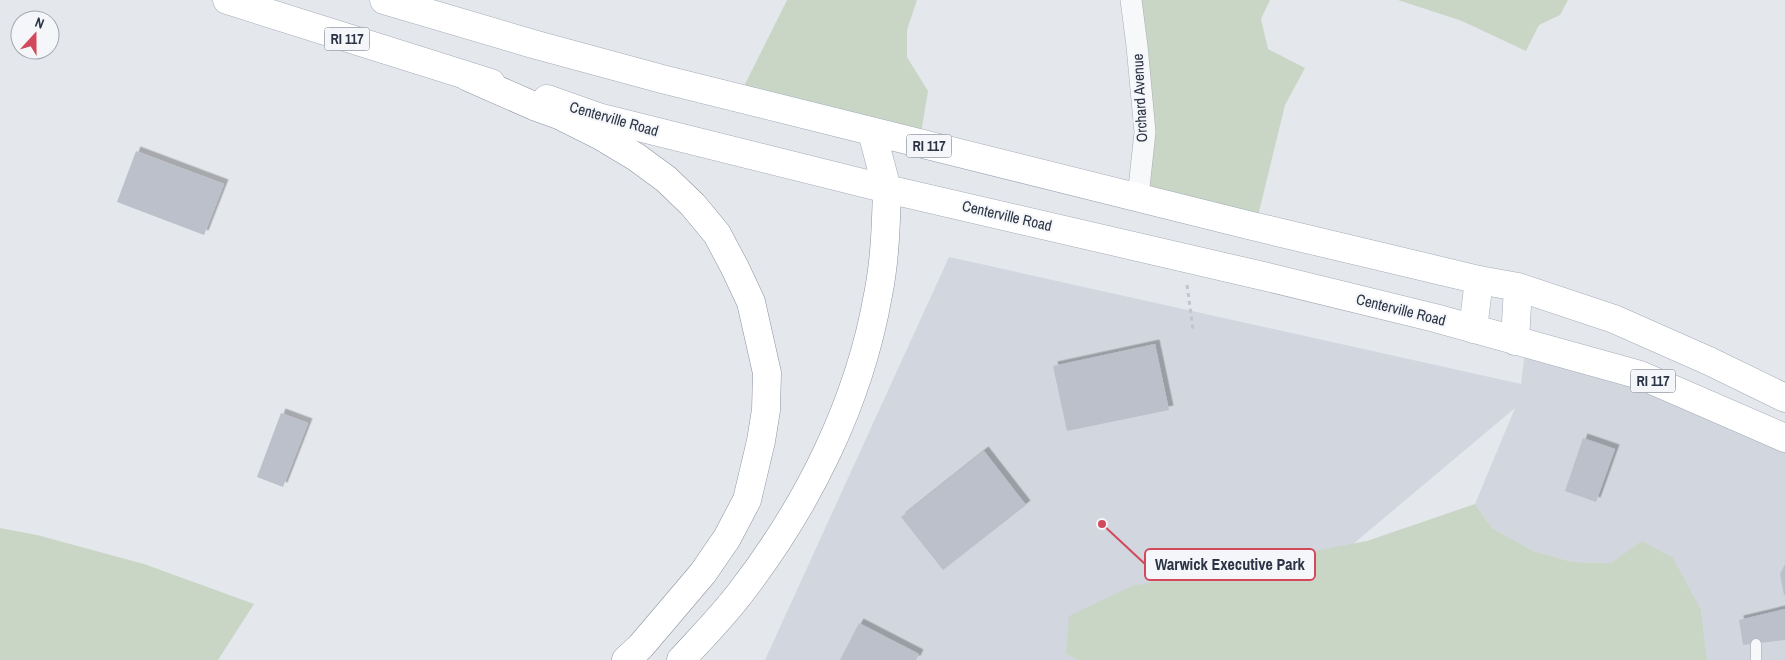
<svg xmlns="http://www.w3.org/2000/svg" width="1785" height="660" font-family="'Archivo Narrow',sans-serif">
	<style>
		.built { fill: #d2d6de }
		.green { fill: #c9d6c5 }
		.building { fill: #bbc0ca; filter: url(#shadow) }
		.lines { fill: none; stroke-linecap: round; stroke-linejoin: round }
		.service-casing { stroke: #a9aeb7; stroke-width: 11 }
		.minor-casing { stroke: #a9aeb7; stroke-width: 22 }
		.primary-casing { stroke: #a3abb8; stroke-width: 29 }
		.motorway-casing { stroke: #8b94a3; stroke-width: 29 }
		.path { stroke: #c2c5cb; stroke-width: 3; stroke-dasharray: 4 4; stroke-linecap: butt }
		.service { stroke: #f7f8fa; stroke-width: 10 }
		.minor { stroke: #f7f8fa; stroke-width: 21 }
		.primary { stroke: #fff; stroke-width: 28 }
		.motorway { stroke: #fff; stroke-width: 28 }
		.labels { text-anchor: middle; stroke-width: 4; stroke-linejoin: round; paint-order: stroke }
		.shield { fill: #f4f6f9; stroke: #676e7b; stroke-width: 1 }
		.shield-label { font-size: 14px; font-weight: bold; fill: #2b3445 }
		.street-label { font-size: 15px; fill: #2b3445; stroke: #f4f6f9 }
		.leader { fill: none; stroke: #d1495b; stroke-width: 2 }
		.callout-dot { fill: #d1495b; stroke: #f4f6f9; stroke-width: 2 }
		.callout { fill: #f4f6f9; stroke: #d1495b; stroke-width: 2 }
		.callout-label { font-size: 16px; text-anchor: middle; font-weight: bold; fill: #2b3445 }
	</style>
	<defs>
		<filter id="shadow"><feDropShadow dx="4.5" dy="-4.5" stdDeviation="0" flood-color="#0004"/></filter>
	</defs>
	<rect width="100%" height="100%" fill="#e4e7ec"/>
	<path class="built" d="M949,257L1521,384L1526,344L1785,434V660H1707L1701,610L1611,563L1573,562L1533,551L1492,528L1475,504L1515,408L1215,660H765Z"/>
	<path class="green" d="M787,0H917L907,30V57L928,91L920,139L739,96Z
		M1133,0H1270L1261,19L1268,49L1305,68L1285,105L1257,220L1144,194Z
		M1398,0H1568L1560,15L1539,25L1526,51L1462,21Z
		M1475,504L1492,528L1533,551L1573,562L1611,563L1642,541L1673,558L1701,610L1707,660H1079L1066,654L1069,616L1132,586L1367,541Z
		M0,528L37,535L144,564L254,604L218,660H0Z"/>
	<path class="building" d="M136,151L224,184L204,235L117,202Z
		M1155,344L1169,410L1067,431L1053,366Z
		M281,413L308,423L283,487L257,477Z
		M1583,438L1615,449L1596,502L1565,491Z
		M984,451L1026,505L943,570L901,517Z
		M1785,564V595H1784L1780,574Z
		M1785,609V640L1743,645L1739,620Z
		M859,623L919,654L916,660H840Z"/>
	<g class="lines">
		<defs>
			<path id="service" d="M1756,644V660"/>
			<path id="minor" d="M1131,0L1137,46L1145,132L1138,197"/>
			<path id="primary" d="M227,0L491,83
				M384,0L533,44L662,79L1248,225L1479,280L1518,287L1614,319L1709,361L1785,398
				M547,99L598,117L887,189L1263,276L1435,318L1640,375L1785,438
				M872,132L887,189
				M1473,329L1479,280
				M1515,341L1518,287"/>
			<path id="motorway" d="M468,77L534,106L559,115L601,136L636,157L666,179L693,205L717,234L735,268L751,302L767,373L766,410L761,441L747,500L727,538L703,573L641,646L626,660
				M681,660C701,638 723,616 741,592C808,505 859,403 878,295C885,261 886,224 887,189"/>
		</defs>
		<use href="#service" class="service-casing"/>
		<use href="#minor" class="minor-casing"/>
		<use href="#primary" class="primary-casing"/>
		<use href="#motorway" class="motorway-casing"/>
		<path class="path" d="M1187,285L1193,329"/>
		<use href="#service" class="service"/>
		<use href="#minor" class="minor"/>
		<use href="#primary" class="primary"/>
		<use href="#motorway" class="motorway"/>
	</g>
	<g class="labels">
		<g class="shield">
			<rect x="324.5" y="27.5" width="45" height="23" rx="4"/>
			<rect x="906.5" y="134.5" width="45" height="23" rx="4"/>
			<rect x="1630.5" y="369.5" width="45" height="23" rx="4"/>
		</g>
		<g class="shield-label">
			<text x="347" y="44">RI 117</text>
			<text x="929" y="151">RI 117</text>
			<text x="1653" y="386">RI 117</text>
		</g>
		<g class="street-label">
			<text transform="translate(1140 98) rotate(-93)" y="5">Orchard Avenue</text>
			<text transform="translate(614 119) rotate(16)" y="5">Centerville Road</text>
			<text transform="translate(1007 216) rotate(13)" y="5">Centerville Road</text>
			<text transform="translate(1401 310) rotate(14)" y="5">Centerville Road</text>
		</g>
	</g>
	<path class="leader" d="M1102 524L1145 564"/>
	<circle class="callout-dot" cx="1102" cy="524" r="5"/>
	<rect class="callout" x="1145" y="549" width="170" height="31" rx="5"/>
	<g class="callout-label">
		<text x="1230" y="570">Warwick Executive Park</text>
	</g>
	<g transform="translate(35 35) rotate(21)"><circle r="24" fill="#f4f6f9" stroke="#a4a8b1"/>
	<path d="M0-4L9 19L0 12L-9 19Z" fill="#d1495b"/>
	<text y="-8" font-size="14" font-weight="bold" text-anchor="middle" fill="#2b3445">N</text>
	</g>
</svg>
